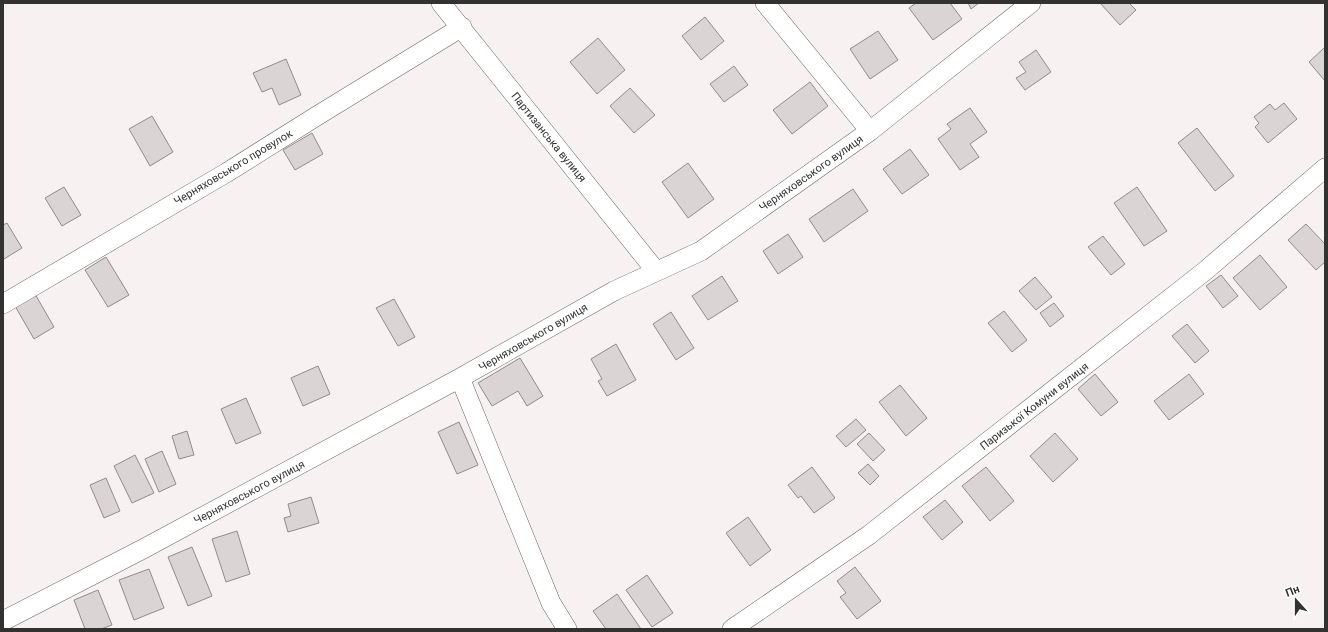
<svg xmlns="http://www.w3.org/2000/svg" width="1328" height="632" font-family="Roboto,sans-serif">
	<style>
		.building { fill: #dbd4d5; stroke: #928b8c }
		.lines { fill: none; stroke-linecap: round; stroke-linejoin: round }
		.street-casing { stroke: #6c6566; stroke-width: 20 }
		.street { stroke: #fff; stroke-width: 19 }
		.labels { text-anchor: middle; stroke-width: 4; stroke-linejoin: round; paint-order: stroke }
		.street-label { font-size: 11px; fill: #343131; stroke: #fff }
	</style>
	<rect width="100%" height="100%" fill="#f8f1f1"/>
	<path class="building" d="M916,3H950L962,19L933,40L909,8Z
		M968,3H979L971,9Z
		M1100,3H1129L1136,10L1120,25Z
		M705,17L724,41L701,60L682,36Z
		M878,31L898,60L870,79L850,49Z
		M598,38L625,70L597,94L570,62Z
		M1325,47V81L1309,62Z
		M1036,50L1051,72L1025,90L1016,78L1026,72L1019,62Z
		M286,59L301,95L279,105L272,88L262,92L253,73Z
		M734,66L748,85L724,102L710,84Z
		M810,82L828,106L792,134L773,110Z
		M630,88L655,115L634,133L610,106Z
		M1284,103L1297,119L1268,143L1255,127L1259,123L1254,117L1270,104L1275,110Z
		M970,108L987,132L970,144L979,157L960,170L938,139L951,129L947,124Z
		M152,116L173,152L150,166L129,129Z
		M1197,128L1234,176L1215,191L1178,143Z
		M312,133L323,154L295,170L283,150Z
		M910,149L929,175L902,194L883,169Z
		M688,163L714,199L688,218L662,182Z
		M64,187L81,215L62,226L45,198Z
		M1137,187L1167,231L1144,246L1114,203Z
		M853,189L868,211L824,242L809,219Z
		M7,223L22,248L4,259L3,257V225Z
		M1306,224L1325,244V262L1316,270L1288,240Z
		M788,234L803,257L778,274L763,251Z
		M1103,236L1125,264L1111,275L1088,247Z
		M1260,255L1287,287L1260,310L1233,278Z
		M106,257L129,295L108,307L85,270Z
		M1221,275L1238,296L1223,308L1206,286Z
		M722,276L738,301L708,320L692,296Z
		M1035,277L1052,297L1036,310L1019,291Z
		M35,294L54,327L34,339L15,306Z
		M394,299L415,337L398,346L376,308Z
		M1054,303L1064,316L1050,327L1040,313Z
		M1004,311L1027,340L1012,352L988,323Z
		M671,312L694,348L676,360L653,324Z
		M1187,324L1209,351L1195,363L1172,336Z
		M616,344L636,380L607,396L598,381L602,379L591,359Z
		M520,358L543,396L527,406L518,391L492,406L478,383Z
		M318,366L330,394L303,406L291,378Z
		M1095,374L1118,402L1101,416L1078,389Z
		M1189,374L1204,394L1169,420L1154,401Z
		M900,385L927,418L906,436L879,402Z
		M246,398L261,433L236,444L221,409Z
		M856,419L866,430L846,447L836,436Z
		M459,422L478,465L457,474L438,432Z
		M187,431L194,455L179,459L172,436Z
		M869,433L885,450L873,461L857,444Z
		M1055,433L1078,459L1053,482L1030,456Z
		M162,451L176,484L159,492L145,459Z
		M135,455L154,493L132,503L114,466Z
		M868,464L879,476L870,485L858,473Z
		M812,467L835,498L814,513L801,496L798,498L788,485Z
		M986,467L1014,501L990,521L962,486Z
		M106,478L120,511L104,518L90,485Z
		M311,497L319,523L288,532L284,518L291,516L288,504Z
		M945,500L963,522L942,540L923,517Z
		M748,517L771,550L750,566L726,533Z
		M237,531L250,574L226,582L212,539Z
		M192,547L212,596L188,606L168,557Z
		M855,567L881,601L857,619L840,597L846,593L837,581Z
		M149,569L164,608L134,620L119,580Z
		M647,575L673,613L652,627L626,590Z
		M98,590L112,625L101,629H85L74,600Z
		M617,594L641,629H606L593,611Z"/>
	<g class="lines">
		<defs>
			<path id="street" d="M441,3L656,271
				M765,3L870,131
				M3,304L226,173L320,114L462,27
				M460,378L551,603L567,629
				M3,621L143,549L460,378L614,291L701,251L870,131L1031,3
				M732,629L869,535L1205,271L1325,168"/>
		</defs>
		<use href="#street" class="street-casing"/>
		<use href="#street" class="street"/>
	</g>
	<g class="labels">
		<g class="street-label">
			<text transform="translate(549 137) rotate(51)" y="4">Партизанська вулиця</text>
			<text transform="translate(233 167) rotate(-31)" y="4">Черняховського провулок</text>
			<text transform="translate(811 173) rotate(-35)" y="4">Черняховського вулиця</text>
			<text transform="translate(533 337) rotate(-30)" y="4">Черняховського вулиця</text>
			<text transform="translate(1034 406) rotate(-38)" y="4">Паризької Комуни вулиця</text>
			<text transform="translate(249 492) rotate(-28)" y="4">Черняховського вулиця</text>
		</g>
	</g>
	<rect width="1328" height="632" fill="none" stroke="#343131" stroke-width="8"/>
	<g transform="translate(1296 600) rotate(339)" stroke="#ffffff" stroke-width="3" paint-order="stroke">
	<path d="M0-3L7 15L0 10L-7 15Z" fill="#343131"/>
	<text y="-6" font-size="11" font-weight="bold" text-anchor="middle" fill="#343131">Пн</text>
	</g>
</svg>
